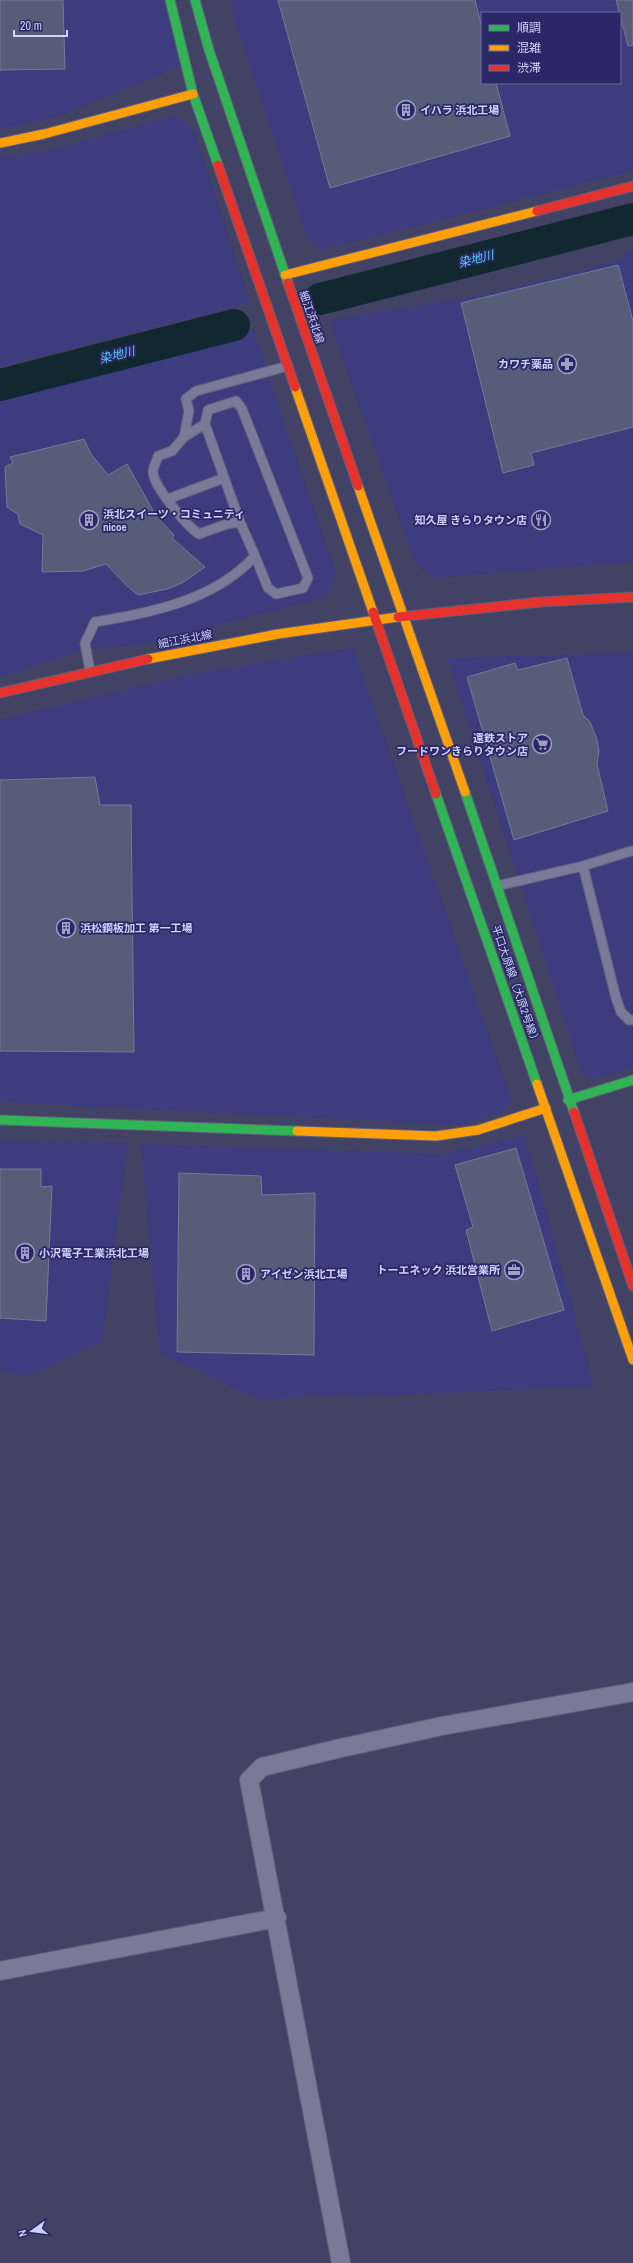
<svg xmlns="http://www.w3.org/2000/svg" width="633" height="2263" font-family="'Archivo Narrow','Noto Sans JP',sans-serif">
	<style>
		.built { fill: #3c3c7e; fill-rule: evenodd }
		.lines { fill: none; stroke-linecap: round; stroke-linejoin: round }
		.river { stroke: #112831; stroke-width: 32 }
		.building { fill: #565d79; stroke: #737b97 }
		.lane-casing { stroke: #5e5f7c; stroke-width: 11 }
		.street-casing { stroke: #5e5f7c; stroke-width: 20 }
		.fast-casing { stroke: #5e5f7c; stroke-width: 11 }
		.slow-casing { stroke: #5e5f7c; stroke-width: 11 }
		.jam-casing { stroke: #5e5f7c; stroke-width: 11 }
		.lane { stroke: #797a97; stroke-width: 9 }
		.street { stroke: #797a97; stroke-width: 18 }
		.fast { stroke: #30b455; stroke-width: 9 }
		.slow { stroke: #ff9f0a; stroke-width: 9 }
		.jam { stroke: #e5322d; stroke-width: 9 }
		.labels { text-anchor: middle; stroke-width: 3.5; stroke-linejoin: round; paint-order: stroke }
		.poi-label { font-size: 11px; font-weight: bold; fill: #cdd2f8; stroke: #2a2867; text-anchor: start }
		.street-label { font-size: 11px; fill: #cdd2f8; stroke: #2a2867 }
		.water-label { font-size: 12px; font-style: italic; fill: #58d3f5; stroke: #2a2867 }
	</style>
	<rect width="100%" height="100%" fill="#424264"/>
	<path class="built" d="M0,0H166L185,64L55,118L0,129Z
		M231,0H633V171L321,250L307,237L235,22ZM482,13H620V83H482Z
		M177,115L194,132L250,303L0,367V157L43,152Z
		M633,251V562L433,578L415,563L329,320L488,294L625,259L624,253Z
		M253,330L337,577L324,598L142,644L81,651L0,677V399Z
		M353,648L512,1101L503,1112L460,1125L0,1102V720L190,674Z
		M633,653V1067L593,1079L582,1074L447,658Z
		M525,1135L594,1386L359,1397L323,1395L263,1401L160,1353L141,1144L444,1154Z
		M0,1141L128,1143L102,1341L31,1376L0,1371Z"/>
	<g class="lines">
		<path class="river" d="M320,299L633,219
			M0,385L234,325"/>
	</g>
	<path class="building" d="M0,0H63L65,69L0,70Z
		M278,0H475L482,28V83H496L510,136L330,188Z
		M616,0H633V45L628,46Z
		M618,265L633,321V427L531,453L534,465L503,473L461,303Z
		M84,439L91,454L108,475L127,464L156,516L174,535L172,538L205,567L182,583L167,589L138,595L127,586L106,564L83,571L42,572L43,535L20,524L18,514L7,507L5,467L13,463L10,457Z
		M567,658L583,715L590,722L596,737L599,750L597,764L608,811L514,840L467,677L515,663L518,670Z
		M95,777L100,805H131L134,1052L0,1051V780Z
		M516,1148L564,1310L492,1331L466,1230L473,1227L455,1165Z
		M0,1169H41V1187L52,1186L46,1321L0,1318Z
		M179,1173L261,1176L262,1195L315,1193L314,1355L177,1352Z"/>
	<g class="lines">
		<defs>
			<path id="lane" d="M205,424L184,437L172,451L158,456C157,461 153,467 153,471C152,485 187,526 199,534L227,524L240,522
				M184,437L189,411L186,399L196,391L288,366
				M168,499L224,478
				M90,671L85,643L95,622C152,612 214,601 255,556L240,522L205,424L208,410L236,401L242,409L308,578L303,588L276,594L268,588L255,556
				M583,866L616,998L621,1012L629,1020H633
				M497,886L583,866L631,851"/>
			<path id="street" d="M0,1971L277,1918
				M341,2263L249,1780L262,1767L341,1748L442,1726L633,1692"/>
			<path id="fast" d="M170,0L193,94L218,165
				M195,0L209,50L288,283
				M465,792L574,1112
				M436,794L537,1084
				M568,1100L633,1080
				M0,1120L297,1131"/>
			<path id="slow" d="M0,143L44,134L193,94
				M285,275L537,211
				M295,387L373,612
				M358,486L465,792
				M148,659L278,634L398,617
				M537,1084L633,1360
				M297,1131L436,1136L478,1130L546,1108"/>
			<path id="jam" d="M218,165L295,387
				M537,211L633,186
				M288,283L358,486
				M373,612L436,794
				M398,617L540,602L633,597
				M0,693L148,659
				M574,1112L633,1286"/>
		</defs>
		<use href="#lane" class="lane-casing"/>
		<use href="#street" class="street-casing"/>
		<use href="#fast" class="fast-casing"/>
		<use href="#slow" class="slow-casing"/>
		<use href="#jam" class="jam-casing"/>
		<use href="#lane" class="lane"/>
		<use href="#street" class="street"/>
		<use href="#fast" class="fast"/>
		<use href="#slow" class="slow"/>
		<use href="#jam" class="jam"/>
	</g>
	<defs>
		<symbol id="building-ring" viewBox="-11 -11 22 22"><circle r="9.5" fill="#2a2867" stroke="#9ca0c4" stroke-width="1.5"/><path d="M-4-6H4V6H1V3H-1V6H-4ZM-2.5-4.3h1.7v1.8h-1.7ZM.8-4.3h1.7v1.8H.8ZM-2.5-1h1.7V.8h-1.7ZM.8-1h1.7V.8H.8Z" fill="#9ca0c4"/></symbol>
		<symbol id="pharmacy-ring" viewBox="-11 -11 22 22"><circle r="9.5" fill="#2a2867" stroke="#9ca0c4" stroke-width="1.5"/><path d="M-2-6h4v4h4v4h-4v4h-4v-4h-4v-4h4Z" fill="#9ca0c4"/></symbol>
		<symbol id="restaurant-ring" viewBox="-11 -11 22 22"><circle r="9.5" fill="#2a2867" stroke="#9ca0c4" stroke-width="1.5"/><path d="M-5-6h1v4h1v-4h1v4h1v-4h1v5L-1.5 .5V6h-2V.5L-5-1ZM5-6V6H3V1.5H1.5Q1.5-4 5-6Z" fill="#9ca0c4"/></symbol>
		<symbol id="supermarket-ring" viewBox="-11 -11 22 22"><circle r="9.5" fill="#2a2867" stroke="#9ca0c4" stroke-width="1.5"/><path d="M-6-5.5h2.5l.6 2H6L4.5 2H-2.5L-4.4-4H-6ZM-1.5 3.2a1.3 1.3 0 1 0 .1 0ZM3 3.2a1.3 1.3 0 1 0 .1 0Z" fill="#9ca0c4"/></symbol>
		<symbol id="office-ring" viewBox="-11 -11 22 22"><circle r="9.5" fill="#2a2867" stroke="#9ca0c4" stroke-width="1.5"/><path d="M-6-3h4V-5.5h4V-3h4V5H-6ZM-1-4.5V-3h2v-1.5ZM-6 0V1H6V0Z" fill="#9ca0c4"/></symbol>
	</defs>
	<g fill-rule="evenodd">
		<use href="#building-ring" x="395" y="99" width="22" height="22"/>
		<use href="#pharmacy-ring" x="556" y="353" width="22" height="22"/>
		<use href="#building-ring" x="78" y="509" width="22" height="22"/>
		<use href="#restaurant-ring" x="530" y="509" width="22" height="22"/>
		<use href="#supermarket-ring" x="531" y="733" width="22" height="22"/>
		<use href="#building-ring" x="55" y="917" width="22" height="22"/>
		<use href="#building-ring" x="14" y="1242" width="22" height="22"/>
		<use href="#office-ring" x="503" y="1259" width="22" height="22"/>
		<use href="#building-ring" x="235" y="1263" width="22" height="22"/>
	</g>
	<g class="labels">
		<g class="poi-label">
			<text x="420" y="114">イハラ 浜北工場</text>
			<text x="553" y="368" text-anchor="end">カワチ薬品</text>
			<text x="103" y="518">浜北スイーツ・コミュニティ<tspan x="103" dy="13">nicoe</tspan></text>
			<text x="527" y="524" text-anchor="end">知久屋 きらりタウン店</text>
			<text x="528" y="742" text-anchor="end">遠鉄ストア<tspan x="528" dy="13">フードワンきらりタウン店</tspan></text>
			<text x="80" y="932">浜松鋼板加工 第一工場</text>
			<text x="39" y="1257">小沢電子工業浜北工場</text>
			<text x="500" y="1274" text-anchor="end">トーエネック 浜北営業所</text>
			<text x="260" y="1278">アイゼン浜北工場</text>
		</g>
		<g class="street-label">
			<text transform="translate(312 317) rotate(71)" y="4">細江浜北線</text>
			<text transform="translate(185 639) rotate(-11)" y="4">細江浜北線</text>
			<text transform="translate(516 985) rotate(71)" y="4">平口大原線（大原2号線）</text>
		</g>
		<g class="water-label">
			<text transform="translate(476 259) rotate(-14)" y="4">染地川</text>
			<text transform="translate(117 355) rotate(-14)" y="4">染地川</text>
		</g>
	</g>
	<rect x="481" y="12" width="140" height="72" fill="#2a2867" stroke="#6b6ca1"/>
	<rect x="489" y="25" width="20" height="6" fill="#30b455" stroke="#6b6ca1"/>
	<text x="517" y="32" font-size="12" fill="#cdd2f8">順調</text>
	<rect x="489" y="45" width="20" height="6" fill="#ff9f0a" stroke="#6b6ca1"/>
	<text x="517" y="52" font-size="12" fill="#cdd2f8">混雑</text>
	<rect x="489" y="65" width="20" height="6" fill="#e5322d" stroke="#6b6ca1"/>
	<text x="517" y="72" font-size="12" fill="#cdd2f8">渋滞</text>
	<g transform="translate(32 2231) rotate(256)" stroke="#2a2867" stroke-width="3" paint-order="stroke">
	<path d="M0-3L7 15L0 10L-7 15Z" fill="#cdd2f8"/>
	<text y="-6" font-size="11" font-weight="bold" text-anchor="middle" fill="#cdd2f8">N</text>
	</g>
	<path d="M14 30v6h53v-6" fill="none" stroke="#cdd2f8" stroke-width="2"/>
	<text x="20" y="30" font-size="12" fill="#cdd2f8" stroke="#2a2867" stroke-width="3" paint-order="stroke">20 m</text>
</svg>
